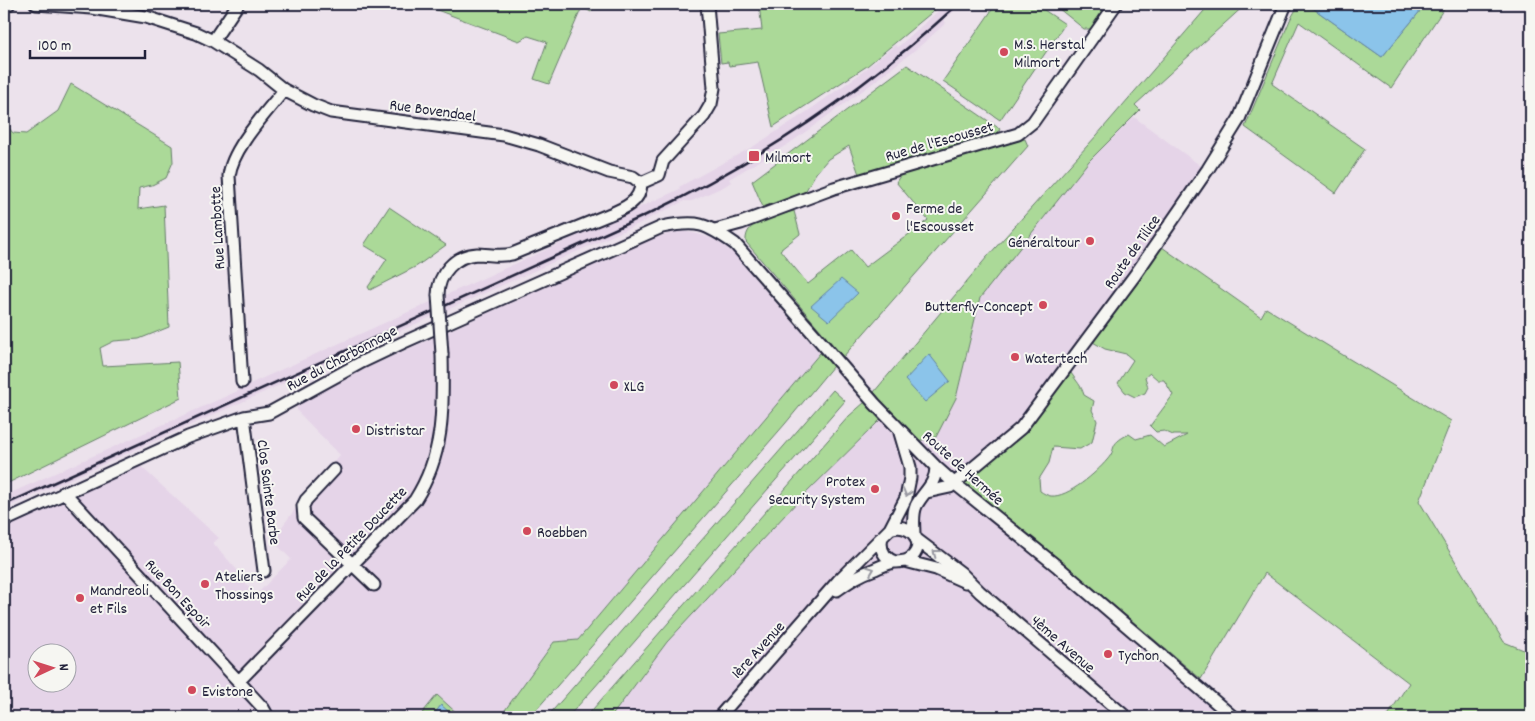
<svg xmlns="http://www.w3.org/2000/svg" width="1535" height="721" font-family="Dekko,sans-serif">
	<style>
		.built { fill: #e5d4e8; fill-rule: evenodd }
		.green { fill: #abd998; stroke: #667e6a }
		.water { fill: #8bc4ea; stroke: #6183a4 }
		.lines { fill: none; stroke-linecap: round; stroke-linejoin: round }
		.minor-casing { stroke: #22223b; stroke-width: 15 }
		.minor { stroke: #f6f6f2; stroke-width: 11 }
		.rail { stroke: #22223b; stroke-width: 2.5 }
		.minor-bridge-casing { stroke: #22223b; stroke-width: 15; stroke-linecap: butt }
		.minor-bridge { stroke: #f6f6f2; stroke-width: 11 }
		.oneway { stroke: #9797a0 }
		.poi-dot { fill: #d1495b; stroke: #f6f6f2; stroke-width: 2 }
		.labels { text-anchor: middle; stroke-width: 4; stroke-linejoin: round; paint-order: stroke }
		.poi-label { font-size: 16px; fill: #22223b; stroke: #f6f6f2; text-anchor: start }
		.street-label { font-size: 16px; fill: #22223b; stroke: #f6f6f2 }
	</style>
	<rect width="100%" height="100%" fill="#ece2ec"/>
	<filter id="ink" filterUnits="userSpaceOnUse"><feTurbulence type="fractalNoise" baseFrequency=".02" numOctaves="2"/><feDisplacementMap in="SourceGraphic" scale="10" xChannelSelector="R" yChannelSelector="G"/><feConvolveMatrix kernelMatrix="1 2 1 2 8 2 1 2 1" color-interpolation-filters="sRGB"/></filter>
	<g filter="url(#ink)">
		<path class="built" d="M946,4H962L944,20L946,23L920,46L869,86L790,143L729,179L731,182L725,186L692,201H684L648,219L645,221L4,509V496L240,390L241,388L680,189L679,187L754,146L808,111L860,74L895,45L898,47Z
			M1134,117L1205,169L1021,428L950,490L1047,564L1227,717H611L667,642L799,500L880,420L898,421L956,398L980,298L1089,161Z
			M681,231L698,234L716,240L732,252L820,353L578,640L553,642L500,717H461L437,695L419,717H4V521L136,462L219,538L213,543L246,580L244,582L257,594L291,559L272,540L311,488L340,455L298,412L296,406L362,370L656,237ZM38,654H68V684H38Z"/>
		<path class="green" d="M430,4H595L591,12L582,7L549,84L534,79L547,42L528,36L519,41L429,7Z
			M759,4H942L867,66L773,127L758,62L729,66L728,62L721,63L718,34L762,30Z
			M996,4H1035L1065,24L1000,120L943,81Z
			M1053,4H1111L1092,29H1084Z
			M1210,4H1246L1135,105L1140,110L1089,161L980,298L956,398L936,437L917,441L898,421L874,392L987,257L1097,135Z
			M1299,4H1307L1382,57L1426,4H1447L1391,88L1299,22L1272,84L1365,149L1336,193L1245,127L1290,20Z
			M907,65L1000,129L995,138L860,177L849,146L828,159L816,173L805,192L807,196L765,212L752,181Z
			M71,84L172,146L173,162L166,178L152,185L139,188L138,209L164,205L169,327L139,339L114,341L100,348L103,366L178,362L181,398L4,485V122L13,133L26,134L58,111Z
			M1025,139L1028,146L843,357L746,242C744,219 777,216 794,211L800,234L780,250L808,284L851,250L865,267L928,220L896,182L902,173Z
			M389,207L446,245L417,266L370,290L368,287L387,259L364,245Z
			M1162,247L1261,317L1266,308L1451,421L1419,501L1504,642L1531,653V717H1387L1409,683L1265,573L1201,679L1060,560L965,490L963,483L993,453L1058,379L1071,373C1077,382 1081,385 1084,395L1094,401L1092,410L1097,421L1092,442L1080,449L1053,447L1049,463L1039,479L1040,491C1043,493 1048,496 1051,496C1068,498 1097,472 1107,460C1118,448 1107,445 1129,434L1136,439L1150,435L1164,447L1187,435H1173L1164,431L1156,432L1150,426L1173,395L1164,380H1158L1150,373L1145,377L1148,387L1145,393L1135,397L1125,392L1118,383L1133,360L1126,354L1105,349L1091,341Z
			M820,353L833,366L785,424L530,717H500L554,642L578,640Z
			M833,390L845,401L594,688L568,717H547Z
			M865,402L880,420L799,500L667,642L611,717H586L849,416Z
			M437,695L461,717H419Z"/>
		<path class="water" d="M1307,4H1426L1382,57Z
			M841,279L858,293L829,321L811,306Z
			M929,354L950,381L925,402L905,380Z
			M441,705L455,717H432Z"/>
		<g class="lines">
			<defs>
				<path id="minor" d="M36,4L92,8L146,17L196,33L213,41L259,70L284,90L313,105L331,112L504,135L539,145L609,172L633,177L641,183
					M4,5L9,4
					M213,41L238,4
					M641,183L659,175L663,161L704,116L711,104L714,88L707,4
					M715,230L741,223L834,188L1018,134L1033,122L1116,4
					M438,295C438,274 455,255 477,254C489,254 500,257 512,254L608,215C623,209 641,202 641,183
					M242,382L229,176C232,148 267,112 284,90
					M244,417L264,571
					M334,470L306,500L303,506L304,518L374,585
					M64,492L263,708L268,717
					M927,492L950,487L1021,428L1135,275L1208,169L1239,119L1286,4
					M4,521L188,437L244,417L269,413L362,362L402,343L662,227C698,220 705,223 735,244L875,404L936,467L954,483L1058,567L1233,717
					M914,535C914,525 912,515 916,506C923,492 936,485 936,467
					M882,537C879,549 884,558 895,562
					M916,539L961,573L980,592L1126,717
					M905,561L936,569L965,582
					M837,590C850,581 860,574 875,569C881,566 887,564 894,562C901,561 906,563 912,557C927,542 909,521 890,529
					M238,682L415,500C445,453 443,408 442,354
					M719,717L838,581L890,529L906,498L910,478V467L900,433"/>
			</defs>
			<use href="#minor" class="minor-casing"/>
			<use href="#minor" class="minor"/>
			<path class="rail" d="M4,505L646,215C761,160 865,90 958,4"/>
			<defs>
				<path id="minor-bridge" d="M438,295L442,354"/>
			</defs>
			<use href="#minor-bridge" class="minor-bridge-casing"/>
			<use href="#minor-bridge" class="minor-bridge"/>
		</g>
		<defs><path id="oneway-chevron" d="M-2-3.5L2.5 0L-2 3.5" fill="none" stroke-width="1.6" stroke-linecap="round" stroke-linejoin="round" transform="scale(1.25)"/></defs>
		<g class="oneway">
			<use href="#oneway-chevron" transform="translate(907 493) rotate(106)"/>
			<use href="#oneway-chevron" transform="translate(936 553) rotate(-143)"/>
			<use href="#oneway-chevron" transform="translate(871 570) rotate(-21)"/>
		</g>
	</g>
	<g class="poi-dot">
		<circle cx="1004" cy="52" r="5"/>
		<rect x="748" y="150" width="12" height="12" rx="2.5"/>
		<circle cx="896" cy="216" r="5"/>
		<circle cx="1090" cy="241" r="5"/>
		<circle cx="1043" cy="305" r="5"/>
		<circle cx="1015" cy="357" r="5"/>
		<circle cx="614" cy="385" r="5"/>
		<circle cx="356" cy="429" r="5"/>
		<circle cx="875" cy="489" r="5"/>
		<circle cx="527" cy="531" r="5"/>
		<circle cx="205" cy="584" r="5"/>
		<circle cx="80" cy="598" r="5"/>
		<circle cx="1108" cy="654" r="5"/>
		<circle cx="192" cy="690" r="5"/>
	</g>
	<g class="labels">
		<g class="poi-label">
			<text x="1014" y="49">M.S. Herstal<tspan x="1014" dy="18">Milmort</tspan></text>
			<text x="765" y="162">Milmort</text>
			<text x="906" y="213">Ferme de<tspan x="906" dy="18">l'Escousset</tspan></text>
			<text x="1080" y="247" text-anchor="end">Généraltour</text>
			<text x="1033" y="311" text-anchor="end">Butterfly-Concept</text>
			<text x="1025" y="363">Watertech</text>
			<text x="624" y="391">XLG</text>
			<text x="366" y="435">Distristar</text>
			<text x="865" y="486" text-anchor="end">Protex<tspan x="865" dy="18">Security System</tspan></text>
			<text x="537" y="537">Roebben</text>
			<text x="215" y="581">Ateliers<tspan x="215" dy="18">Thossings</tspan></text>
			<text x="90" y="595">Mandreoli<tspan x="90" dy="18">et Fils</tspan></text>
			<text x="1118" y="660">Tychon</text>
			<text x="202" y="696">Evistone</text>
		</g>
		<g class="street-label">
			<text transform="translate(433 109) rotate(8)" y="6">Rue Bovendael</text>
			<text transform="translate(939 140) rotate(-16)" y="6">Rue de l'Escousset</text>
			<text transform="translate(216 228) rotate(-93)" y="6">Rue Lambotte</text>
			<text transform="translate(1131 251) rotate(-55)" y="6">Route de Tilice</text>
			<text transform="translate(341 357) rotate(-28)" y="6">Rue du Charbonnage</text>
			<text transform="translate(964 467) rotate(42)" y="6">Route de Hermée</text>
			<text transform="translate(270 492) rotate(83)" y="6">Clos Sainte Barbe</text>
			<text transform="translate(350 543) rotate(-46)" y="6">Rue de la Petite Doucette</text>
			<text transform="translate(179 593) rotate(47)" y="6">Rue Bon Espoir</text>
			<text transform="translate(1064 643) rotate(41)" y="6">4ème Avenue</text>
			<text transform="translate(757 649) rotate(-48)" y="6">1ère Avenue</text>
		</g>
	</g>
	<rect width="1535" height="721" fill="none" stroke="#f6f6f2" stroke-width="20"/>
	<rect x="10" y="10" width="1515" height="701" fill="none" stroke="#22223b" stroke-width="2" filter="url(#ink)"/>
	<g transform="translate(52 668) rotate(86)"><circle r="24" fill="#f6f6f2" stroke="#a1a1a9"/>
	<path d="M0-4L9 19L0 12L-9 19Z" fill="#d1495b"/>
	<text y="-8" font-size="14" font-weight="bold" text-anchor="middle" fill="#22223b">N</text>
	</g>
	<path d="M30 50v8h115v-8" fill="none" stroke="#22223b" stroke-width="2.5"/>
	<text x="38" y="50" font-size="15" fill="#22223b" stroke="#f6f6f2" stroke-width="4" paint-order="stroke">100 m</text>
</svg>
